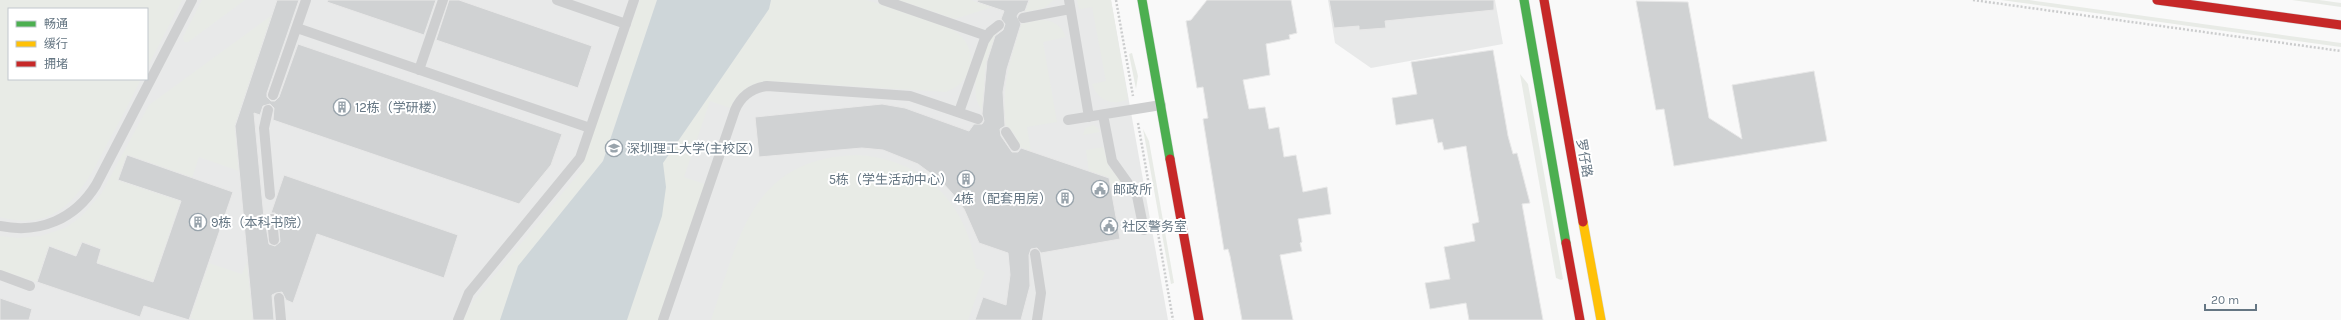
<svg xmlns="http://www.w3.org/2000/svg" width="2341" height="320" font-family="Karla,'Noto Sans SC',sans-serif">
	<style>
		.built { fill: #e8e9e9 }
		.green { fill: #e8ebe6 }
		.water { fill: #ced6d9 }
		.building { fill: #d0d2d3; stroke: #e8e8e8 }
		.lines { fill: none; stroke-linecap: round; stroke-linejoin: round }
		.fast-casing { stroke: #d5d6d7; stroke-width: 10 }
		.slow-casing { stroke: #d5d6d7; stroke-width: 10 }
		.jam-casing { stroke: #d5d6d7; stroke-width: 10 }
		.path { stroke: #cbcccd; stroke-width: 2.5; stroke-dasharray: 2 2; stroke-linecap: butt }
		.lane { stroke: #cecfd0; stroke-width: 10 }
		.fast { stroke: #4caf50; stroke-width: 9 }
		.slow { stroke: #ffc107; stroke-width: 9 }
		.jam { stroke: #c62828; stroke-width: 9 }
		.labels { text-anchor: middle; stroke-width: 4; stroke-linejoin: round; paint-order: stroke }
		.poi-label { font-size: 13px; fill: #657683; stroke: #fff; text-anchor: start }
		.street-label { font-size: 13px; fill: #657683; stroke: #fff }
	</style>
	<rect width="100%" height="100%" fill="#f9f9f9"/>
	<path class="built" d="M167,0H1111L1168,320H0V192L132,79H147V51Z
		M1328,0H1495L1503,44L1371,68L1335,43Z"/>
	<path class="green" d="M0,0H182L147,68V9H9V79H141C130,101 119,123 107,144C84,189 61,234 0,217Z
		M202,0H245L188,42H184L183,37Z
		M640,0H657L603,161L518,266L500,320H463L472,303L579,173Z
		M771,0H867L947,27C979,40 979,80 946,92L768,81C750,83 738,91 730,108L710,101L684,177L705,184L658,320H590L623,221L769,9Z
		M899,0H971L992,7L955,19Z
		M1029,0H1054L1044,8L1025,12Z
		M1077,0H1111L1128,99C1113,107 1097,100 1092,84L1106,81L1092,7L1079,9Z
		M2001,0H2029L2341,43V47Z
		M2292,0H2319L2341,3V7Z
		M272,15L236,122L239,171L199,157L192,178L127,156L118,180L181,201L153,282L97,263L100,252L99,249L87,243H84L90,260L49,246L37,282L0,270V236L18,238L41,236L65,228L81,217L101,194L149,105Z
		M1039,20C1051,19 1062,25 1066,37L1043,42L1057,122L1027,127L1031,151L1021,148L1014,133L1005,124C1002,86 1010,60 1021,24Z
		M996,33L985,70L983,111C966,94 981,48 996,33Z
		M1132,53L1138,76L1136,89L1129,54Z
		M1520,74L1528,84L1563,279L1561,280L1556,278Z
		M1093,125L1098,128L1100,132L1083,135L1085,128Z
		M1143,129L1149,141L1174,283L1171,284Z
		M1103,147L1109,167L1124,185L1110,187L1089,172L1086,150Z
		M857,155C924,159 967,203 976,268L985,272L968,320H711C739,238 751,158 857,155Z
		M248,260L253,320H196L190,318L209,263L242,274Z"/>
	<path class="water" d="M657,0H771L769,9L663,163L666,187L662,216L627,320H500L518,266L603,161Z"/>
	<path class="building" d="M277,0H299L267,93V97L271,101H275L279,97L298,44L562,134L551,165L519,204L273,120L274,108L270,104L263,106L260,115L254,113L265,228L266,226L269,244L275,246L280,242L278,218L275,213H271L284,175L458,235L444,278L317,234L293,303L286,300L282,292L276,293L272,295L274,320H253L235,126Z
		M328,0H436L424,35L327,2Z
		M449,0H459L592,46L578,88L436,40Z
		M978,0H1029L1025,11L1019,13L1017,16L1021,24L1007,69L1003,92L1005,126L1000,129L1001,136L1012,152H1018L1021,148L1109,178L1120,239L1041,253L1037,248L1031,249L1029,255L1030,286L1021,320H975L983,297L1006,305L1010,275L1008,253L979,243L964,209L952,193L941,181L918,164L883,150L862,148L759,157L755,117L882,104L905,108L969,131L974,124H982L984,121L982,114L987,61L995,36L1003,30L1005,24L1001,19L1004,11L977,2Z
		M1207,0H1291L1297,33L1289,35L1290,39L1266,44L1270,75L1243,80L1249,109L1265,107L1269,129L1279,127L1284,157L1296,155L1303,192L1327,187L1331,214L1298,219L1302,242L1300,243L1302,251L1280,255L1293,320H1242L1230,256L1228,249L1224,250L1203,119L1208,118L1203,87L1197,88L1186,21L1191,20Z
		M1329,0H1494V10L1385,21L1386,28L1359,30V26L1334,28Z
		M1636,1L1688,2L1709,118L1742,139L1732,85L1814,71L1827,141L1674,166L1664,109L1656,110Z
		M1493,50L1508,136L1513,154L1517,153L1530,203L1522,204L1543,320H1469L1466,303L1430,309L1425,283L1450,279L1444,247L1475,241L1472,224L1479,222L1471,177L1466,146L1444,150L1442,142L1438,143L1433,119L1396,125L1392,98L1417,94L1411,62Z
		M127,155L233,192L189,320L144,306L140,317L37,282L49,246L76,256L82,242L101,249L97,263L153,282L181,201L118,180Z
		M0,298L32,309L29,320H0Z"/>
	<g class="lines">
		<defs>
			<path id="fast" d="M1142,0L1170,159
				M1524,0L1566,243"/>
			<path id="slow" d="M1583,222L1601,320"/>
			<path id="jam" d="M1544,0L1583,222
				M2157,0L2341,25
				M1170,159L1199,320
				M1566,243L1580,320"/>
		</defs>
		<use href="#fast" class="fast-casing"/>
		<use href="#slow" class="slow-casing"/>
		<use href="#jam" class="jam-casing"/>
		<path class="path" d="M1116,0L1133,96
			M1973,0L2341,51
			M1138,123L1150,191
			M1158,233L1173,320"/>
		<path class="lane" d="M557,0L626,24
			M883,0L987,36
			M1069,0L1089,117
			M1023,18L1070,9
			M297,28L590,128
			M419,70L443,0
			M273,95L306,0
			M268,110L264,128L270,195
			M959,112L984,41L990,32L999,25
			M1103,115L1112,161L1137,196L1144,230
			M1068,120L1161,105
			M1006,132L1015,146
			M272,219L274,240
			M0,226C40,234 75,219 96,185L192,0
			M1035,254L1041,293L1037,320
			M0,275L30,286
			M279,298L281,320
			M458,320L469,293L580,158L634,0
			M663,320L735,110C741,96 752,88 767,86L910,96L978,119"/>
		<use href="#fast" class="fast"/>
		<use href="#slow" class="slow"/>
		<use href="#jam" class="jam"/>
	</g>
	<defs>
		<symbol id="building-ring" viewBox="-11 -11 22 22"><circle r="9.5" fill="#fff" stroke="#99a4ac" stroke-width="1.5"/><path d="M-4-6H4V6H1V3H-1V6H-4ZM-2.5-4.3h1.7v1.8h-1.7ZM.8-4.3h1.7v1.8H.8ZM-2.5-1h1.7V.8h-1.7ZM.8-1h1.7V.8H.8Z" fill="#99a4ac"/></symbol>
		<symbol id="university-ring" viewBox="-11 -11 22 22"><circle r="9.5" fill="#fff" stroke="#99a4ac" stroke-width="1.5"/><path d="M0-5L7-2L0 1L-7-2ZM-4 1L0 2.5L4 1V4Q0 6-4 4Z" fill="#99a4ac"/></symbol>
		<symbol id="civic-ring" viewBox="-11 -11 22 22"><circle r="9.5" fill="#fff" stroke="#99a4ac" stroke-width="1.5"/><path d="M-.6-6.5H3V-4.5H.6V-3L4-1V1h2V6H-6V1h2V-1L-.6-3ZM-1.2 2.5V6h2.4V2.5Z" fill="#99a4ac"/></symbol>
	</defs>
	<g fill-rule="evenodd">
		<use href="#building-ring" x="332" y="97" width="20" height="20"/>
		<use href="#university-ring" x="604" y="138" width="20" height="20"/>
		<use href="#building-ring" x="956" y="169" width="20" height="20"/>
		<use href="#civic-ring" x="1090" y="179" width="20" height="20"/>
		<use href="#building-ring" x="1055" y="188" width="20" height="20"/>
		<use href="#building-ring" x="188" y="212" width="20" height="20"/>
		<use href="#civic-ring" x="1099" y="216" width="20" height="20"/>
	</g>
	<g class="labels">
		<g class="poi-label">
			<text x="355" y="112">12栋（学研楼）</text>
			<text x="627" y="153">深圳理工大学(主校区)</text>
			<text x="953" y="184" text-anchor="end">5栋（学生活动中心）</text>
			<text x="1113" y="194">邮政所</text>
			<text x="1052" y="203" text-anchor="end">4栋（配套用房）</text>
			<text x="211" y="227">9栋（本科书院）</text>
			<text x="1122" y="231">社区警务室</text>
		</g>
		<g class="street-label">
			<text transform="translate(1585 158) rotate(80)" y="5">罗仔路</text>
		</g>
	</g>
	<rect x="8" y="8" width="140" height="72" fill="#ffffff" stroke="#c1c8cd"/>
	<rect x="16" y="21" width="20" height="6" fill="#4caf50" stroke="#c1c8cd"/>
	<text x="44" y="28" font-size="12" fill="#657683">畅通</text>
	<rect x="16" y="41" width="20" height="6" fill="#ffc107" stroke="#c1c8cd"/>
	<text x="44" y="48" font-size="12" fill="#657683">缓行</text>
	<rect x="16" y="61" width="20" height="6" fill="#c62828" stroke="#c1c8cd"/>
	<text x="44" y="68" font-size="12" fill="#657683">拥堵</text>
	<path d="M2205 304v6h51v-6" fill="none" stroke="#657683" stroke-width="2"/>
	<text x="2211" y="304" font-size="12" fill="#657683" stroke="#ffffff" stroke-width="3" paint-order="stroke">20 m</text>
</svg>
